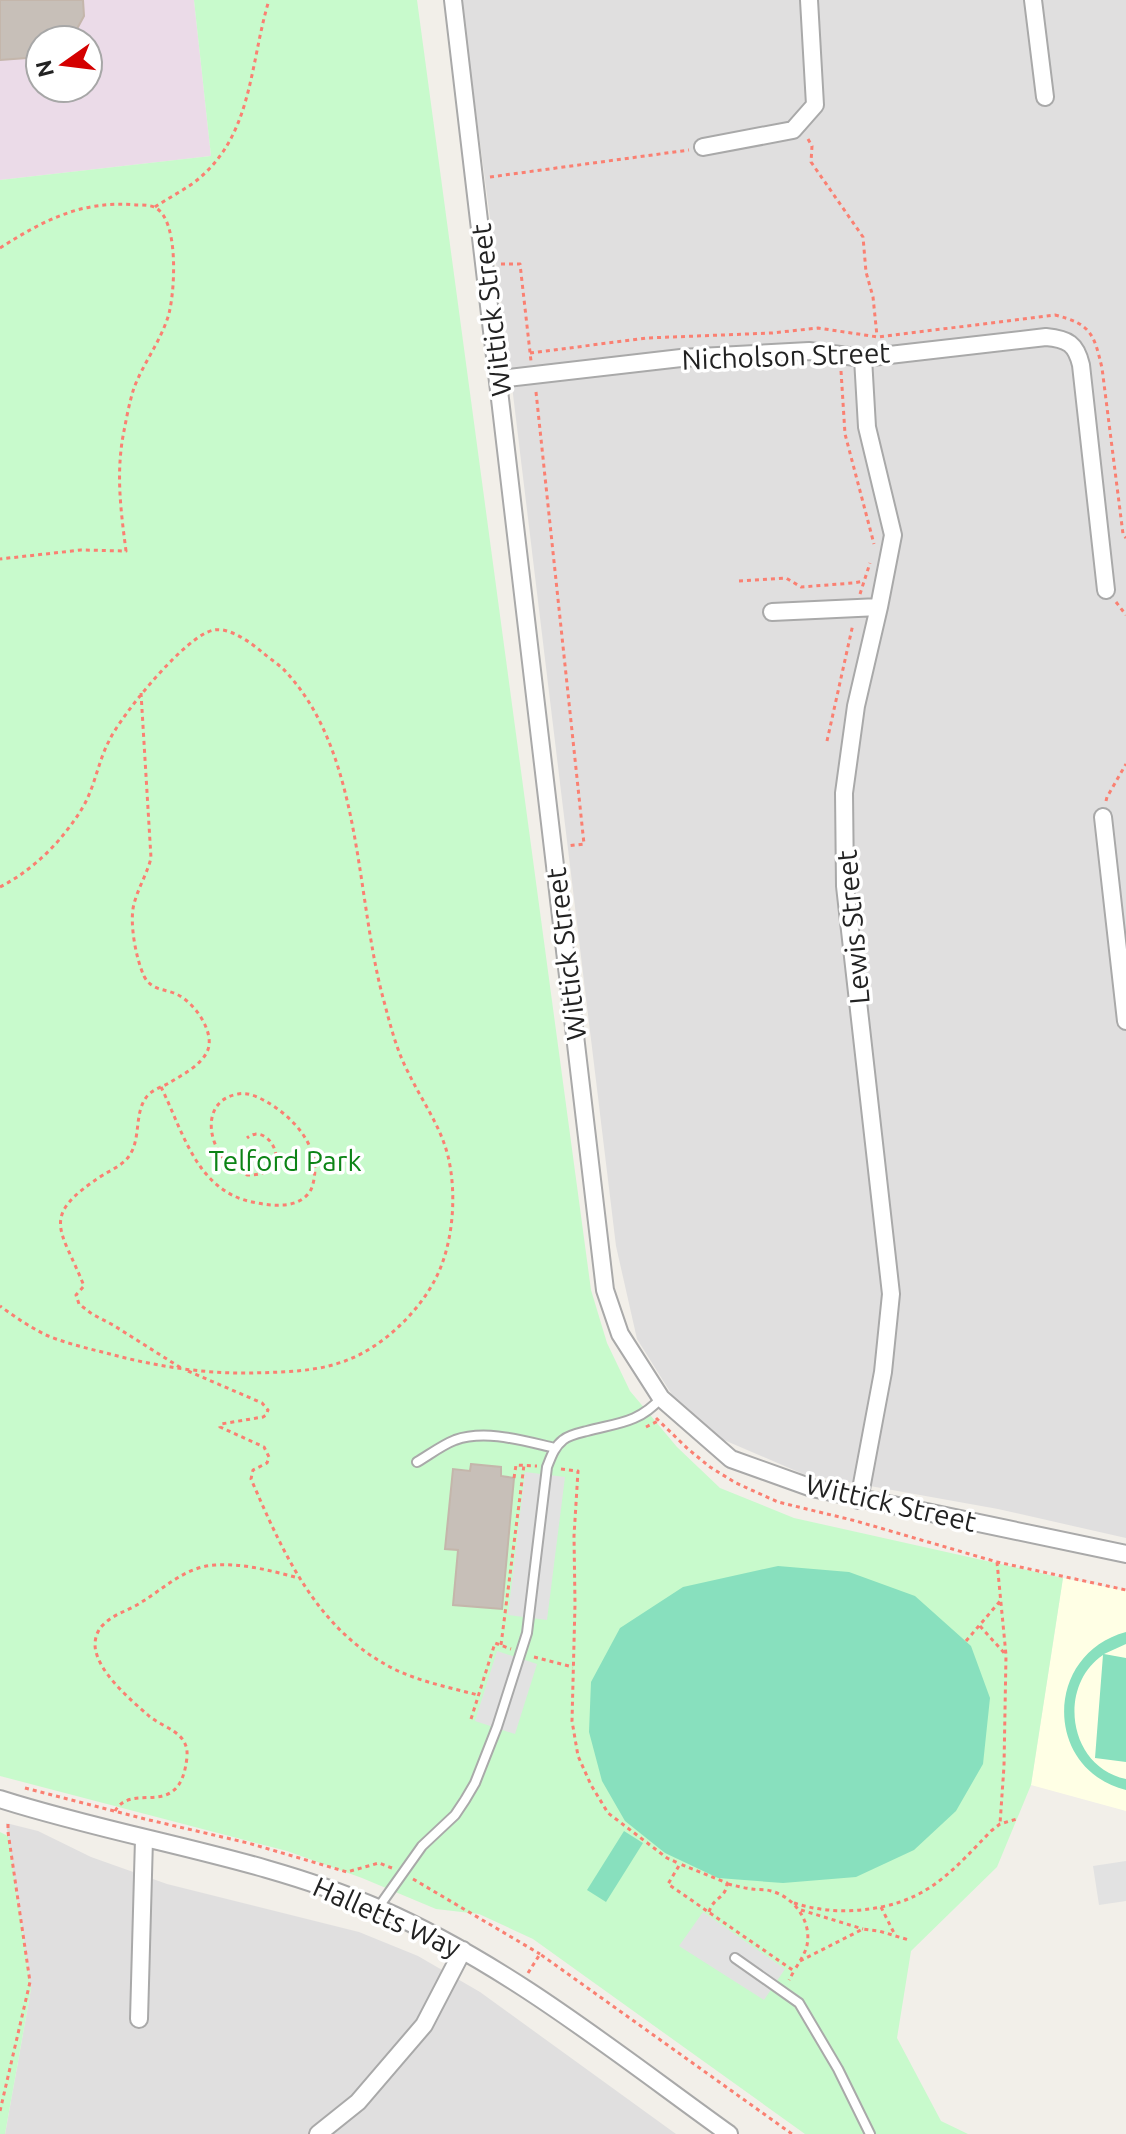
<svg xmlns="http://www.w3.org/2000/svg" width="1126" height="2134" font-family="Ubuntu,sans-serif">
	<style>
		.residential { fill: #e0dfdf }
		.industrial { fill: #ebdbe8; fill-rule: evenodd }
		.education { fill: #ffffe5 }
		.park { fill: #c8facc }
		.pitch { fill: #88e0be }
		.parking { fill: #e2e2e2 }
		.building { fill: #c7bfb8; stroke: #c4b6ab; stroke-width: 2 }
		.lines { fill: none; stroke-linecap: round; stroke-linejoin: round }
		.lane-casing { stroke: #a9a9a9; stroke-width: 12 }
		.street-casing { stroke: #a9a9a9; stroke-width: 20 }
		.path { stroke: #fa8072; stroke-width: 3; stroke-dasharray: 4 4; stroke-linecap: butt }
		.lane { stroke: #fff; stroke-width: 8 }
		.street { stroke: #fff; stroke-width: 16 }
		.labels { text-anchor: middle; stroke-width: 7; stroke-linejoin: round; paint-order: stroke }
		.street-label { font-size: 28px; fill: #222; stroke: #fff }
		.park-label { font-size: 28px; fill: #0c8416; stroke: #fff }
	</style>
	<rect width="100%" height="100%" fill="#f2efe9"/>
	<path class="residential" d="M461,0H1126V1538L998,1509L803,1474L724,1440L679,1406L637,1339L616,1246L508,353Z
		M6,1823L38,1831L91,1857L167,1884L359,1932L418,1956L480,1992L676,2134H5L31,1989Z"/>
	<path class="industrial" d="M0,0H194L211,156L0,180ZM40,40H88V88H40Z"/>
	<path class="education" d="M1063,1578L1126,1591V1811L1031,1785Z"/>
	<path class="park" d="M194,0H417L591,1290L607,1343L630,1391L677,1447L720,1488L794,1518L1063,1578L1031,1785L997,1867L911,1951L897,2038L941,2121L968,2134H805L533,1939L479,1914L436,1909L362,1878L287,1851L0,1776V180L211,156Z
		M0,1832L8,1836L31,1989L5,2134H0Z"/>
	<path class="pitch" d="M778,1566L849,1572L915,1596L971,1646L990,1698L983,1764L956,1811L914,1850L856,1877L783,1883L718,1878L665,1853L625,1821L602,1781L589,1732L591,1682L620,1628L683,1587Z
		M1126,1632V1644L1104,1654L1126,1658V1762L1095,1758L1103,1655C1057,1686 1068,1767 1126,1779V1790C1043,1769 1044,1654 1126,1632Z
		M624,1831L643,1843L606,1902L587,1890Z"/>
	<path class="parking" d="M525,1472L565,1477L547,1620L508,1615Z
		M497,1651L537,1664L515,1734L475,1721Z
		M1126,1861V1901L1099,1905L1093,1866Z
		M703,1912L785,1969L764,2000L679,1946Z"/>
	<path class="building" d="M0,0H83L84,16L71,40H40V57L0,60Z
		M471,1464L501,1467V1476L514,1478L502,1609L453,1605L458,1550L445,1549L453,1469L470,1471Z"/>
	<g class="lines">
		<defs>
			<path id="lane" d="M417,1462C429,1455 442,1445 455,1440C486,1429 524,1441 555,1448
				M378,1908L422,1846L455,1815L465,1800L475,1783L497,1727L527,1633L547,1467C551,1457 554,1447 563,1440C569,1435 579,1433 587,1431C617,1423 639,1423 661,1398
				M735,1958L799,2003L838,2069L870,2134"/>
			<path id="street" d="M453,0L605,1290L620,1334L661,1398L731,1459L812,1488L1126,1554
				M1033,0L1045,97
				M703,147L793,130L815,105L809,0
				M499,379L681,358L809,351L863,358L1046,337C1068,339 1076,344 1081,365L1106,590
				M772,612L879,607
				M1103,817L1126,1021
				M859,1500L883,1372L891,1294L845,886L844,793L856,706L879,607L893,535L867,427L863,358
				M0,1799C125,1839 258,1856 378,1908C507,1964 616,2053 729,2134
				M139,2019L144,1839
				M318,2134L358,2102L424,2025L463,1950"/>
		</defs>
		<use href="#lane" class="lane-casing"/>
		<use href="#street" class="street-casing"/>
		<path class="path" d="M808,139L812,146L811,162L863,237L866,272L873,297L877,336
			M490,177L689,150
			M155,207C167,199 180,192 192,184C253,139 249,66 269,0
			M0,248C44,220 82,200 136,205C141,205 150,205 154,207C180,218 175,295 168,317C160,342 143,364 134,388C129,403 126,421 123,436C116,476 121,512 126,551L81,550L0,559
			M501,264H520L531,361
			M530,353L647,338L772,333L818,328L878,337L1055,315C1091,324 1094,334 1102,368L1123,534L1126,538
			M841,371L845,434L874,544
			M536,392L584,844L567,846
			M739,581L786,578L801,587L853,583L864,581
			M860,594L870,563
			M1116,602L1126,615
			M141,693L151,858C147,874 138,888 134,904C129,922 136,959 144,976C152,992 167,988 180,996C196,1005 216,1034 207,1052C200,1066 182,1075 169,1083C162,1087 154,1089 148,1095C134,1111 141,1135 131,1153C125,1164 113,1169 103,1175C38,1217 61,1228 84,1286L76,1295L79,1304L92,1314L113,1325L181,1368
			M827,741L853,624
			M1106,801L1107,797L1126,764
			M0,887C35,869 63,840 83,807C95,786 98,762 109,741C121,715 187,634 214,630C230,627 251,643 262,652C270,659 280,665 286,672C364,756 355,901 385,1005C391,1028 397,1051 408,1072C422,1101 440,1125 448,1156C456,1190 454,1231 442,1264C427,1305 386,1346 345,1361C315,1372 284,1372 253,1373C203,1374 154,1366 106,1353C86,1348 65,1343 46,1335C30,1327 15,1317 0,1306
			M161,1087C183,1131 196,1190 252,1202C262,1204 272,1206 282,1205C294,1205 308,1199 312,1187C324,1151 296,1119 267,1102C258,1097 248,1092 238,1094C203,1100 206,1140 226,1161C232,1167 239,1171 247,1175C299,1176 269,1119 247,1138
			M188,1371L262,1403L268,1410L266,1415L263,1417L221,1424L220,1427L264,1447L269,1457L267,1463L253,1470L251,1479C284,1555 318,1632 396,1670C422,1682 451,1688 478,1695
			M656,1418L688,1449L710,1467L736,1483L778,1502L856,1521L997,1562L1126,1590
			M646,1427L658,1421
			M561,1469L578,1471L574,1536L575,1604L572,1721L578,1756L591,1785L608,1813L667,1858L680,1864
			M514,1478L516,1465L537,1466
			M997,1562L1006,1655L1004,1766L1000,1824
			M980,1626L1006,1655
			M966,1641L1001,1600
			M501,1645L524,1465
			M534,1657L573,1667
			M471,1719L495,1643L511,1649
			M25,1788L145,1819L248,1843L347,1872L379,1863L392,1868
			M115,1811C133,1780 180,1823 187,1757C189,1732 165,1729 149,1716C131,1700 96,1671 95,1645C95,1637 98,1629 104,1624C113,1615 124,1612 135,1606C162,1591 183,1567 215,1565C243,1563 272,1571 299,1578
			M413,1879L540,1954
			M728,1884C736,1886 744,1888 752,1889C758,1890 765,1889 771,1891C795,1897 814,1924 806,1949C803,1957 798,1964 794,1971
			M794,1903C822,1912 852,1913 881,1907L895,1935
			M881,1907C932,1897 956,1867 991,1831L1000,1824L1017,1819
			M801,1910L863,1929
			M709,1912C714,1896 726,1899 727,1883L680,1864L668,1884L794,1971L789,1980
			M800,1961L863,1929L879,1931L909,1940
			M528,1973L540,1954L792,2134
			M0,2111L30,1982L8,1832V1820"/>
		<use href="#lane" class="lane"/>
		<use href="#street" class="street"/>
	</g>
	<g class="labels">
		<g class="street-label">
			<text transform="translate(491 310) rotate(-97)" y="10">Wittick Street</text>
			<text transform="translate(786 356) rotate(-2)" y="10">Nicholson Street</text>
			<text transform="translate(853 927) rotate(-95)" y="10">Lewis Street</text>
			<text transform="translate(566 954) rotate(-97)" y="10">Wittick Street</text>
			<text transform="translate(891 1503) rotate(13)" y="10">Wittick Street</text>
			<text transform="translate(387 1917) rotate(24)" y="10">Halletts Way</text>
		</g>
		<g class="park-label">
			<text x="285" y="1171">Telford Park</text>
		</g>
	</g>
	<g transform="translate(64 64) rotate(256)"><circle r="38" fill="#ffffff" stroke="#a7a7a7" stroke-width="2"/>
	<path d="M0-6L14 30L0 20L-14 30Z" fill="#d40000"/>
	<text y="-12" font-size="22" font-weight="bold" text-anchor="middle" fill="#222222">N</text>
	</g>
</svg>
